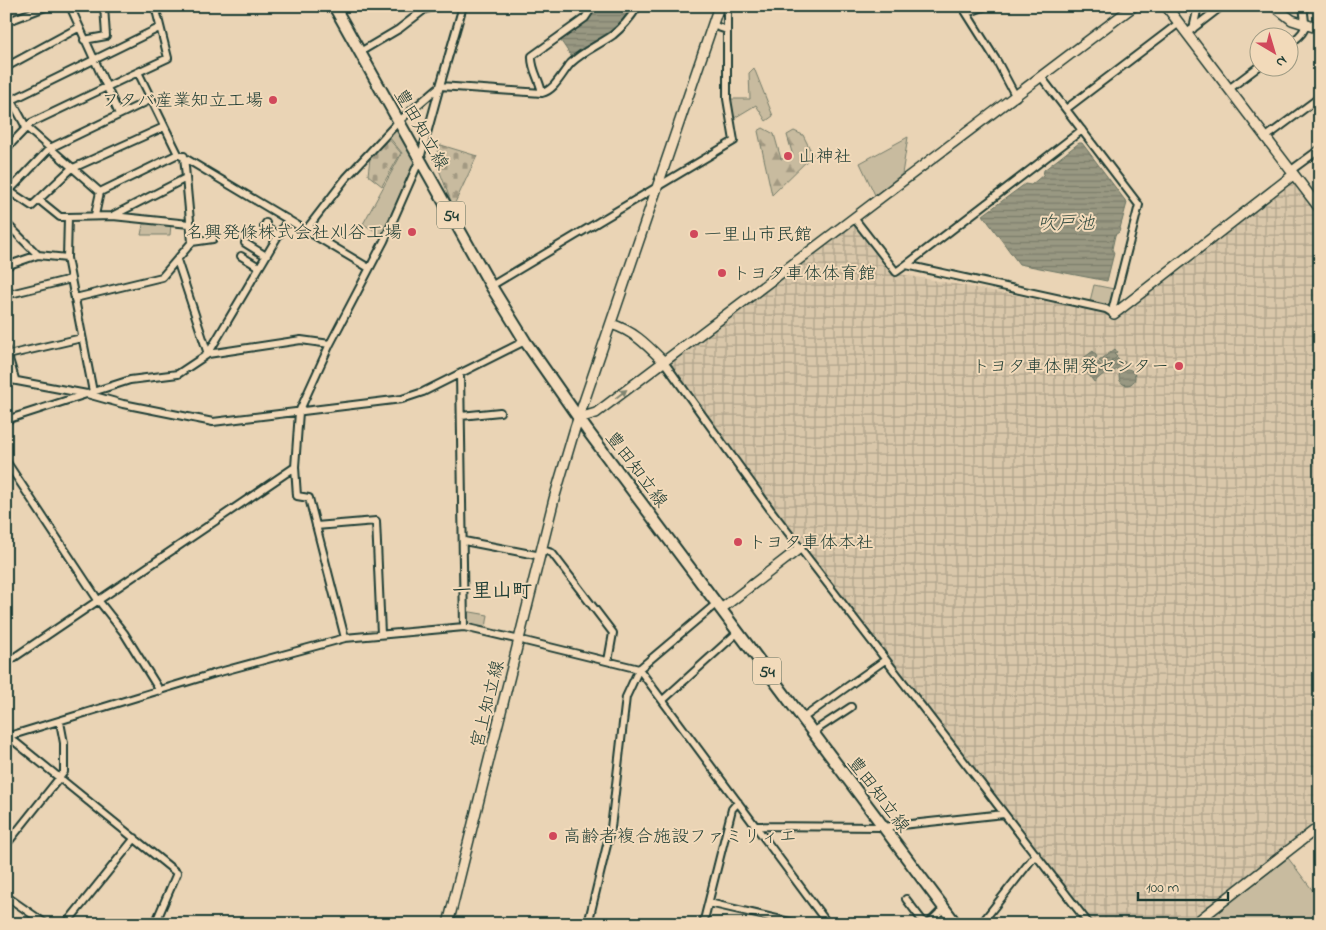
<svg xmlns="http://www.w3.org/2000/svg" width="1326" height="930" font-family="'Indie Flower','Klee One',sans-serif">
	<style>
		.industrial { fill: url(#industrial-grid) }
		.green { fill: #c8bb9f; stroke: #747c6a }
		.forest { fill: url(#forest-firs); stroke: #747c6a }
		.cemetery { fill: url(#cemetery-stones); stroke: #747c6a }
		.water { fill: url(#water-rules); stroke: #687463 }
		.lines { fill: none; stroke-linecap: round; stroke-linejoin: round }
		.street-casing { stroke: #1f3d34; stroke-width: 10 }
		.secondary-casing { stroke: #1f3d34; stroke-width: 12 }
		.primary-casing { stroke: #1f3d34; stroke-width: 14 }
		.street { stroke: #f2daba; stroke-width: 6 }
		.secondary { stroke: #f2daba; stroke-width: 9 }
		.primary { stroke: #f2daba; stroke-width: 10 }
		.oneway { fill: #7e8470 }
		.poi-dot { fill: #d1495b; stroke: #f2daba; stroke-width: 2 }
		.labels { text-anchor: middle; stroke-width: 4; stroke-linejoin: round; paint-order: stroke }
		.shield { fill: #f2daba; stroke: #5e6c5c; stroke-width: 1 }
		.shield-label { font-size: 16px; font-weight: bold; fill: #1f3d34 }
		.poi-label { font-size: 18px; fill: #1f3d34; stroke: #f2daba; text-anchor: start }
		.street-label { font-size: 18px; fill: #1f3d34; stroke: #f2daba }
		.water-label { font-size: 19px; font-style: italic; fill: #374f44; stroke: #f2daba }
		.quarter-label { font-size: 20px; font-weight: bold; fill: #1f3d34; stroke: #f2daba }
	</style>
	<defs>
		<pattern id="industrial-grid" width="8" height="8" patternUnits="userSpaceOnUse" patternTransform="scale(1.25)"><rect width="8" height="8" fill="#d9c7aa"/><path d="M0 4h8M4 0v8" fill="none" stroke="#afa38b"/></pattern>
		<pattern id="forest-firs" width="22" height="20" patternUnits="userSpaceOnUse" patternTransform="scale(1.25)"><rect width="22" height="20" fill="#c8bb9f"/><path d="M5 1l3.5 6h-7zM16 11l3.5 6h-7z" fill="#a29982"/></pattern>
		<pattern id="cemetery-stones" width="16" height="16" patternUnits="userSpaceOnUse" patternTransform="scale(1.25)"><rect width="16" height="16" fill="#c8bb9f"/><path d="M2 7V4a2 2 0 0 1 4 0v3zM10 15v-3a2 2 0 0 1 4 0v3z" fill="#a29982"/></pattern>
		<pattern id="water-rules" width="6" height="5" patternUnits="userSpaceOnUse" patternTransform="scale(1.25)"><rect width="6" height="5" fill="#999882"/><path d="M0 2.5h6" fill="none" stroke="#7c7d6b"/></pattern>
	</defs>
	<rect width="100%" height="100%" fill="#ead4b5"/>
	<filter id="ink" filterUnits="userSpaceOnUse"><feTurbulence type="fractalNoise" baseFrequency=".02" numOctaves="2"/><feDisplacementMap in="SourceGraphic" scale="10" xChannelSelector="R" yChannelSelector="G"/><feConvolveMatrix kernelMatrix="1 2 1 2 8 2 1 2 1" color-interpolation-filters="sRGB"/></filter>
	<g filter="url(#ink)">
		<path class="industrial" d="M1295,180L1320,213V820L1184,924H1090L682,389L669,363L852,223L889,272L1117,314Z"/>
		<path class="green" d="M754,68L773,116L766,121L756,105L731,120L730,99H750L749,73Z
			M396,128L415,160L382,235L363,224L402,153L389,137Z
			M908,137L902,174L875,195L860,163Z
			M144,220L171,224L170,235H141Z
			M1094,285L1114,289L1111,306L1090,301Z
			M465,611L488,615L486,628L465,624Z
			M1288,858L1320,900V924H1202Z"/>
		<path class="forest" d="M763,128L774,134L781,159L793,156L787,135L794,131L803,135L813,155L772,195L758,131Z"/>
		<path class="cemetery" d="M388,138L401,153L382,186L368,175L370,158Z
			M441,145L477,156L453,207L437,164L432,160Z"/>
		<path class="water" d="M596,6H632L618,26L571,56L559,38L586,20Z
			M1079,143H1082L1127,203L1119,232L1115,235L1112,249L1114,253L1107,281L1019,264L983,215L1025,184L1031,185L1043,175L1044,170Z
			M1115,349L1117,352L1114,354L1117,357L1105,367L1102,364L1109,358L1102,363L1099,361Z
			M1093,351L1097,357L1085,366L1081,360Z
			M1118,358L1121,363L1124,361L1125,363L1110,374L1105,368Z
			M1098,362L1103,368L1097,373L1104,369L1106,372L1094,382L1086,371Z
			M1119 377a8 8 0 1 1 16 0a8 8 0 1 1-16 0Z"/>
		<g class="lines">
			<defs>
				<path id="street" d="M70,6L119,114
					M155,6L168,58L138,72L178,154L369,268
					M962,6L998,63L1016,97
					M967,13L986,6
					M6,22L48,6
					M712,25L727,30
					M1193,29L1198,6
					M1187,33L1222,6
					M84,40L106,36L104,6
					M1288,45C1308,31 1306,29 1303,6
					M360,52L399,29L425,9L441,6
					M6,67L78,28
					M1042,78L1139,205L1113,307L1114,314
					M1229,89L1258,67
					M6,90L26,127L100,192
					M542,93C540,80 531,69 532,56L585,18L593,6
					M6,106L12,100L159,28
					M1066,109L1179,23
					M1265,138L1320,97
					M6,149L31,123L138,72
					M1290,171L1320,149
					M6,189L32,206L71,169L164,127
					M10,190L50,148L152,99
					M100,192L178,154
					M39,200L60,217H68
					M95,215L100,192
					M114,215L186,178
					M854,218L896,272L906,265L1106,309L1114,314
					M6,223L38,255L67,258
					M266,223L264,227L279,235
					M306,230L346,178L398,122L440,86L463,6
					M192,242L213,239
					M245,243L266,256
					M241,256L259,267
					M177,260L208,354
					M906,265L1082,130
					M6,266L38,255
					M6,285L9,294
					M491,286L734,141L727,99V6
					M6,295L71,279
					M75,298L162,277L192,242L184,156
					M6,349L15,379
					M208,354L288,219
					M8,355L82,338
					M664,362L770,509L1089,924
					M460,374L464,627
					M6,379L87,394L123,404L213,422L402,399L423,392L525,341
					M93,392L67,258L68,217L113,216L189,224
					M461,416L500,412
					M6,420L130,380L178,374L208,354L301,340L330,344
					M6,461L98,600L124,633L160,691
					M316,526L376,521L381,634
					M464,541L541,556
					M546,551L552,553L613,633L608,661
					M345,638L309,498L297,496L295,467L299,412L330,344L384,241L420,159L440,86L542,93C555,90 562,73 571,63C583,51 599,45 613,35C623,27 631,17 638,6
					M525,641L639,669L717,603
					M6,663L295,467
					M663,700L738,632
					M803,718L885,660
					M813,732L851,707
					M6,737L216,673L345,638L464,627L520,640
					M9,737L177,873L155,924
					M755,826L883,827L1004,814
					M6,845L64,772V743L60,722
					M6,896L46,924
					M906,899L925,924
					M709,903L799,924
					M66,924L135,838
					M588,924L611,828L626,697L639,669L828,924
					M703,924L732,809L738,802
					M928,924L944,908
					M981,924L1036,854"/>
				<path id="secondary" d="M1166,6L1320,209
					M1274,6L1292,20L1320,29
					M1114,314L1293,175
					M611,324C634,331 647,345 664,362
					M579,418L596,413L1134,6
					M721,609L800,548
					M448,924L554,499L575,428L719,6
					M1194,924L1320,826"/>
				<path id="primary" d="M334,6L491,286L525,341L587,430L956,924"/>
			</defs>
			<use href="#street" class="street-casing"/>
			<use href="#secondary" class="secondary-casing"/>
			<use href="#primary" class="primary-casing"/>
			<use href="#street" class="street"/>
			<use href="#secondary" class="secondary"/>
			<use href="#primary" class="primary"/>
		</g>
		<defs><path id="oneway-solid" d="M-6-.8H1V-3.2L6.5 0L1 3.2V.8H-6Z" transform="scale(1.25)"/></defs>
		<use class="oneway" href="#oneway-solid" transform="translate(621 394) rotate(-37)"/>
	</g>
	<g class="poi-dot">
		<circle cx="273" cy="100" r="5"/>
		<circle cx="788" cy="156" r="5"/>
		<circle cx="412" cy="232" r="5"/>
		<circle cx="694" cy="234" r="5"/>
		<circle cx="722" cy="273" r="5"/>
		<circle cx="1179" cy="366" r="5"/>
		<circle cx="738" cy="542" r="5"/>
		<circle cx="553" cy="836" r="5"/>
	</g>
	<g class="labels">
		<g class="shield">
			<rect x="437" y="201.5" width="28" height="27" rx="4"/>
			<rect x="753" y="657.5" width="28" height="27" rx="4"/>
		</g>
		<g class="shield-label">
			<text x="451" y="221">54</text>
			<text x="767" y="677">54</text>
		</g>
		<g class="poi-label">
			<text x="263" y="106" text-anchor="end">フタバ産業知立工場</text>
			<text x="798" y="162">山神社</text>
			<text x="402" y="238" text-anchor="end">名興発條株式会社刈谷工場</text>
			<text x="704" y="240">一里山市民館</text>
			<text x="732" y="279">トヨタ車体体育館</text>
			<text x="1169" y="372" text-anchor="end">トヨタ車体開発センター</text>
			<text x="748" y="548">トヨタ車体本社</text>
			<text x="563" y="842">高齢者複合施設ファミリィエ</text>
		</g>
		<g class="street-label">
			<text transform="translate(422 129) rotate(60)" y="6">豊田知立線</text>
			<text transform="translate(637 469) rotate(53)" y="6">豊田知立線</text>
			<text transform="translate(487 704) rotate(-76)" y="6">宮上知立線</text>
			<text transform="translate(879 794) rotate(53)" y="6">豊田知立線</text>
		</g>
		<g class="water-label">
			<text x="1066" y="229">吹戸池</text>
		</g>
		<g class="quarter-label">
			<text x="492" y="597">一里山町</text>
		</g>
	</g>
	<rect width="1326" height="930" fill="none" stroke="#f2daba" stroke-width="25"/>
	<rect x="12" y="12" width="1301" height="905" fill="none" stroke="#1f3d34" stroke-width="2" filter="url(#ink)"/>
	<g transform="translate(1274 52) rotate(142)"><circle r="24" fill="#f2daba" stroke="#9e9b84"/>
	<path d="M0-4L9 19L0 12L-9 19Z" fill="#d1495b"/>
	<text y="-8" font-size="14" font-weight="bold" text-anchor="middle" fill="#1f3d34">N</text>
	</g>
	<path d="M1138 892v8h90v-8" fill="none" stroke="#1f3d34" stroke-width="2.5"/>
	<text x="1146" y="892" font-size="15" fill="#1f3d34" stroke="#f2daba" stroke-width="4" paint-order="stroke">100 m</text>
</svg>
